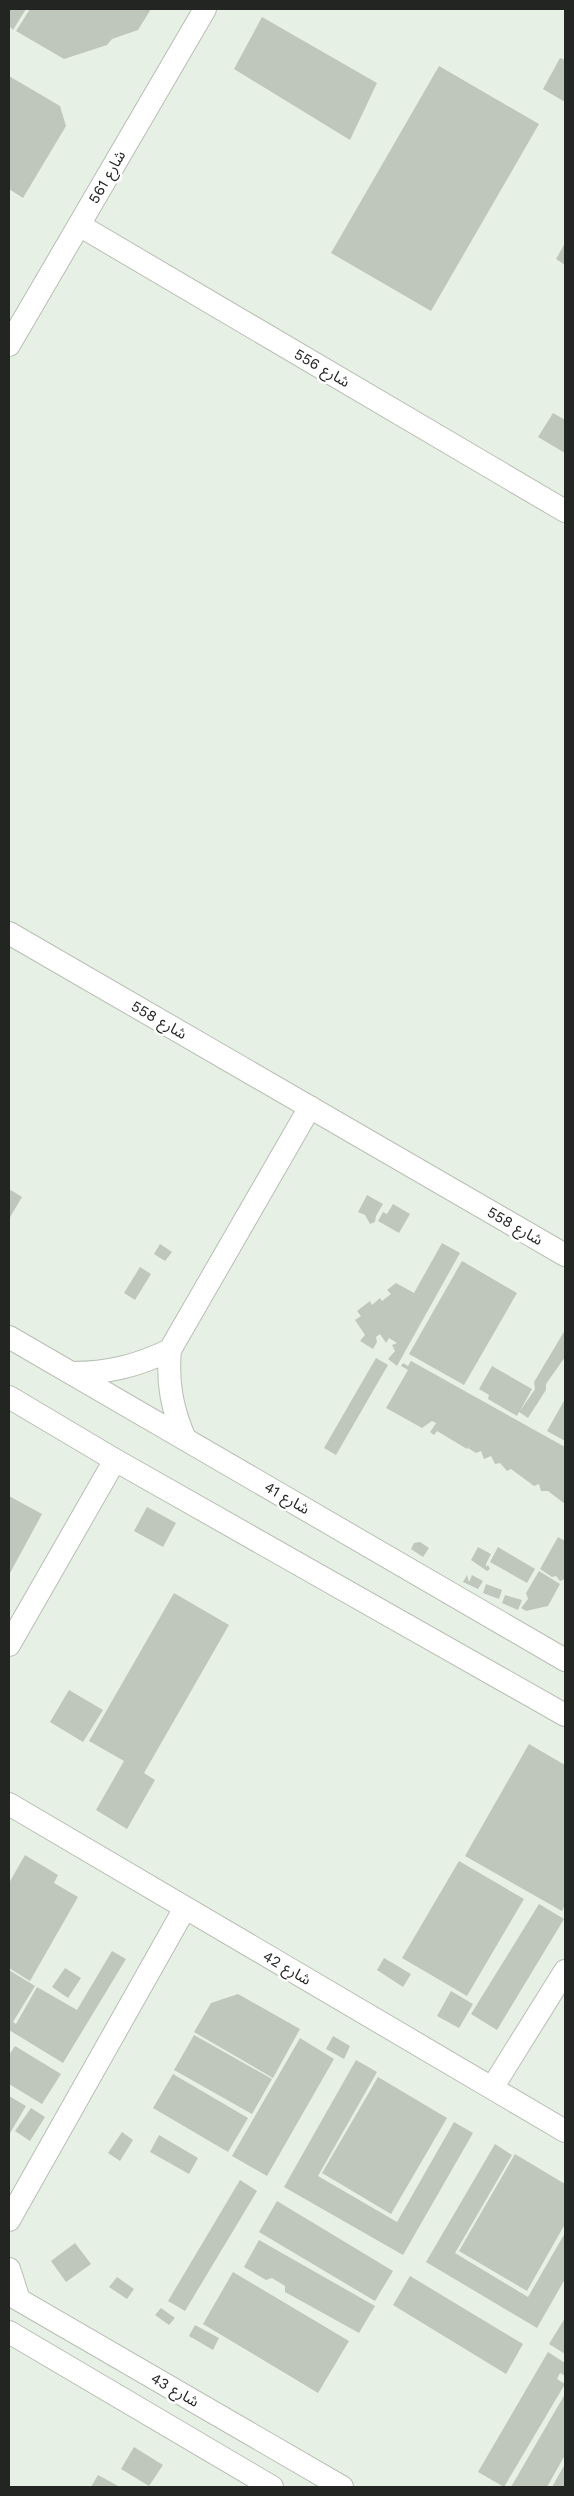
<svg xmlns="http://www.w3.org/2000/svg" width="574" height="2496" font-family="'Work Sans','Noto Sans Arabic',sans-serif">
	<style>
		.building { fill: #bfc7bc }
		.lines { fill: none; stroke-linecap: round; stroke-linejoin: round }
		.minor-casing { stroke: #b7bfb4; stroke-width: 24 }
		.minor { stroke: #fff; stroke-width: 22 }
		.labels { text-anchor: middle; stroke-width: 5; stroke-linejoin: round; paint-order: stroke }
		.street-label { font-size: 15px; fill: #222521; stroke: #fff }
	</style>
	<rect width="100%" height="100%" fill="#e7f0e4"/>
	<path class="building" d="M9,9H26L13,30L9,26Z
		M30,9H151L138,30L112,39L107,45L64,59L16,31Z
		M262,17L377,83L350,140L234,69Z
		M560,58L565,60V102L543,89Z
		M439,66L539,124L431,311L331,253Z
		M9,76L60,106L66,126L23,198L9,189Z
		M565,243V265L556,259Z
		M553,413L565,420V453L538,437Z
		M9,1189L22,1197L9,1219Z
		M367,1195L383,1204L376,1216L375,1222L370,1224L365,1215L358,1212Z
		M393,1204L410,1214L399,1233L378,1221L383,1212L387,1214Z
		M442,1243L460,1253L397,1366L388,1359L395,1351L392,1345L397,1343L389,1338L386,1343L380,1334L376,1337L377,1342L373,1349L360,1341L365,1335L355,1320L361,1316L357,1311L370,1301L372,1305L380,1298L382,1301L391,1294L387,1290L396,1283L414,1293Z
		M160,1244L172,1252L165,1261L154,1254Z
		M462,1261L517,1293L464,1385L409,1354Z
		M140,1267L151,1274L135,1300L124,1293Z
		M565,1330V1357L546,1384V1390L528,1418L519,1412L517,1416L488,1399L489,1395L479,1389L492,1366L532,1389L520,1411L535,1389L534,1382Z
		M376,1358L388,1365L336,1455L324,1448Z
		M411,1361L565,1447V1504L548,1491H541L539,1484L534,1486L511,1469L507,1471L500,1463L495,1464L491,1456L484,1459L481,1451L476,1453L468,1448L472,1442L467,1449L437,1431L434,1435L430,1432L436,1423L432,1421L422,1428L386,1408L408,1370L401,1366L403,1363L408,1366Z
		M565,1399V1441L547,1431Z
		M9,1496L42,1514L9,1575Z
		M147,1507L176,1523L163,1547L134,1531Z
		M558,1537L565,1541V1579L560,1581L556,1576L552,1577L540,1569Z
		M420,1542L429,1548L423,1557L411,1549L414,1543Z
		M478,1547L491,1554L486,1564V1567L488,1565L490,1569L487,1571L471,1560Z
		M498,1547L535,1569L527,1583L490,1562Z
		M539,1571L560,1584L548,1606L526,1611L521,1608L528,1599L526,1593Z
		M467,1575L469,1582L472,1575L483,1581L478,1589L463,1582Z
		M486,1584L502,1590L499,1599L483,1593Z
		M174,1593L229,1625L144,1773L155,1780L127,1829L96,1810L124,1761L89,1741Z
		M505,1595L522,1600L518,1610L502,1603Z
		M69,1690L103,1710L83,1742L50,1722Z
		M529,1744L565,1765V1905L562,1911L465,1856Z
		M25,1855L58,1875L54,1883L78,1897L30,1981L9,1968V1883Z
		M459,1861L524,1899L467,1996L402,1958Z
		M539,1904L564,1919L497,2030L471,2014Z
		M112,1951L126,1959L63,2063L9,2030V1970L35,1986L13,2022L16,2024L37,1987L77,2010Z
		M384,1958L411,1974L403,1987L377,1970Z
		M65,1968L81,1978L68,1998L52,1987Z
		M451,1991L473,2004L459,2028L437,2016Z
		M238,1994L300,2029L273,2078L194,2032L211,2003Z
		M194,2035L272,2079L252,2114L174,2070Z
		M333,2036L350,2046L344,2059L326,2049Z
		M300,2038L334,2059L267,2176L232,2156Z
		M15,2046L61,2074L42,2104L9,2084V2055Z
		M356,2060L377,2072L318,2176L397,2222L454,2122L473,2133L403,2255L284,2187Z
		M173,2074L248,2118L228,2152L153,2108Z
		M378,2077L447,2118L391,2214L322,2173Z
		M9,2096L26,2106L9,2135Z
		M31,2108L45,2117L30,2141L15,2131Z
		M122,2132L133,2140L120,2161L108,2153Z
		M159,2135L198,2158L189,2174L150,2152Z
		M495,2144L512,2155L455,2253L528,2297L565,2233V2279L537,2328L426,2262Z
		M515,2154L565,2184V2224L527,2291L459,2251Z
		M240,2180L257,2191L185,2311L168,2301Z
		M277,2201L393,2271L375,2301L259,2232Z
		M259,2240L375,2306L359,2333L285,2292V2286L272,2278L266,2280L244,2267Z
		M75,2243L91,2264L66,2282L51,2261Z
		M233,2272L349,2341L318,2393L203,2324Z
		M410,2276L523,2344L506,2374L393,2305Z
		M117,2277L134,2289L127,2299L109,2287Z
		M161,2308L175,2318L169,2325L155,2315Z
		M565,2318V2354L549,2344Z
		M195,2325L219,2338L213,2350L189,2336Z
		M548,2352L565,2363V2376L560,2373L557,2379L565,2384L504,2487L478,2472Z
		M565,2394V2455L547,2487H511Z
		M134,2447L163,2465L149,2486L121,2469Z
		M565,2464V2487H552Z
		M98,2475L120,2487H91Z"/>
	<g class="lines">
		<defs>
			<path id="minor" d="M79,225L565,511
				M9,345L205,9
				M9,933L565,1255
				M9,1337L565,1660
				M72,1373C108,1373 137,1366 170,1350
				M9,1397L115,1460L565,1715
				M185,1439C172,1409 167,1383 170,1350L310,1107
				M9,1645L115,1460
				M9,1804L565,2131
				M492,2088L565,1971
				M9,2220L185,1908
				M9,2269L19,2300
				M9,2294L342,2487
				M9,2332L272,2487"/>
		</defs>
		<use href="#minor" class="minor-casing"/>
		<use href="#minor" class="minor"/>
	</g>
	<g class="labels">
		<g class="street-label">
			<text transform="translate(107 177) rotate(-60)" y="5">شارع 561</text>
			<text transform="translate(322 368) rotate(30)" y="5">شارع 556</text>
			<text transform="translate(159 1020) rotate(30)" y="5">شارع 558</text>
			<text transform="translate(515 1226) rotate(30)" y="5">شارع 558</text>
			<text transform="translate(287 1498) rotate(30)" y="5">شارع 41</text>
			<text transform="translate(287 1968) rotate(30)" y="5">شارع 42</text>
			<text transform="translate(175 2390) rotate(30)" y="5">شارع 43</text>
		</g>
	</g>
	<rect width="574" height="2496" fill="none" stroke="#222521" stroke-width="20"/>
</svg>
